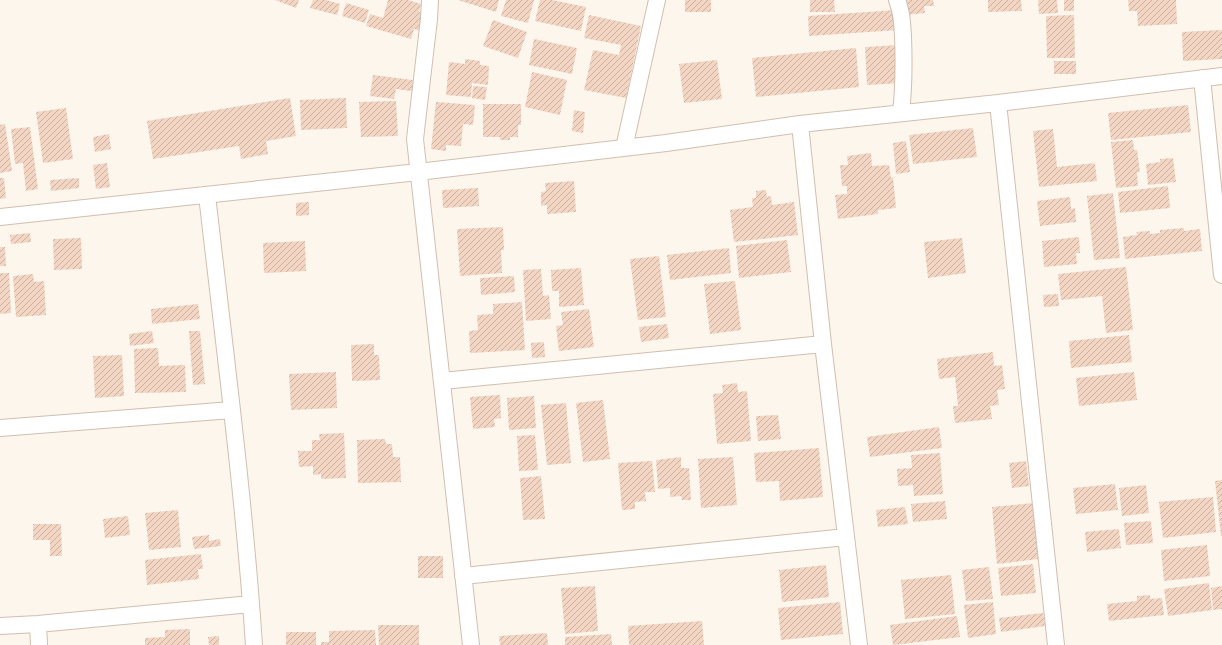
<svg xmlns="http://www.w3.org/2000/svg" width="1222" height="645" font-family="Arial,sans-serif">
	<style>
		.building { fill: url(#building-hatch) }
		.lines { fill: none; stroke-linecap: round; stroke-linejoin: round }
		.minor-casing { stroke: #d1beb0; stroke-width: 18 }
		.minor { stroke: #fff; stroke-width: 16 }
	</style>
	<defs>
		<pattern id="building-hatch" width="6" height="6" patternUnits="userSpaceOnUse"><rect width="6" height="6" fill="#f3d5c3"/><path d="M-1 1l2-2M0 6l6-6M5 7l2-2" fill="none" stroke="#cab0a1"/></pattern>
	</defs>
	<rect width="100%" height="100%" fill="#fdf6ec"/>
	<path class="building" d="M275,0H299L296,8Z
		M313,0H326L340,4L337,15L310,8Z
		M388,0H408L421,4L419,12L428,14L420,31L414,29L411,39L366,26L370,14L383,18Z
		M458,0H499L496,12Z
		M506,0H534L528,23L501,16Z
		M540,0H552L586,7L581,31L535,21Z
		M685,0H711V12H685Z
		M810,0H834L835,12H810Z
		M904,0H933L934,6H924L925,13L905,15Z
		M988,0H1021L1022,11L988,12Z
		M1038,0H1057L1058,13L1039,14Z
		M1064,0H1074V11H1064Z
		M1128,0H1176L1177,24L1138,26L1137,11H1129Z
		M346,3L369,10L365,23L342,16Z
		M897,10L898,30L809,36L808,16Z
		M589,15L641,26L626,98L584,90L593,50L619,55L621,45L584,38Z
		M1074,15L1075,58H1047L1046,16Z
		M493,20L527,32L518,58L483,46Z
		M1222,30V59L1183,61L1182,32Z
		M534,39L577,48L572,74L529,65Z
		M900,45L902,83L867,85L865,47Z
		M856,48L859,87L756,97L752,58Z
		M465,59L480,61V65L489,66L488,85L472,83L471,97L446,95L449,62L465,64Z
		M717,60L722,99L684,103L679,64Z
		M1054,61H1076V74H1054Z
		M532,72L567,80L560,115L525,107Z
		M373,75L420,81L418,92L396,89L394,99L370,96Z
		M473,86L487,87L485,100L472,98Z
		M290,98L296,136L266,141L268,154L241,159L239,146L153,159L147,121Z
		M346,98L347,128L301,130L300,100Z
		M396,101L398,136L361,137L359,102Z
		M436,102L475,105L473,125L463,124L461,146L446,145V151L431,149Z
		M483,104H521V125H518V137H510V140H500V137H483Z
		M1188,105L1191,132L1111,140L1108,113Z
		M66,108L73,159L43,163L36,112Z
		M574,110L585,112L583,133L572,131Z
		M5,124L12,171L0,173V125Z
		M30,127L38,189L26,191L23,163L15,164L11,129Z
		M973,128L977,157L913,164L909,135Z
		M1053,129L1057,167L1095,163L1097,181L1039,187L1033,131Z
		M109,134L111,149L95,152L93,137Z
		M1133,140L1134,150H1137L1140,172H1137L1138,186L1116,188L1111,142Z
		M906,141L910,172L896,174L893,143Z
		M871,153L872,166L889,165L891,178L893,177L896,208L878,210V214L838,219L835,195L847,194V186H842L840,165H848L847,156Z
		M1173,158L1176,182L1148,185L1146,164L1160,162V159Z
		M107,163L110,187L96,189L93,165Z
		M0,178H4L6,198L0,199Z
		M79,178V188L51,191L50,180Z
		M574,181L576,212L547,214V205L541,206V192L546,191L545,183Z
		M1168,186L1170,208L1120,213L1118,192Z
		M478,188L479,206L443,208L442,190Z
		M766,190L767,197L771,196L772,205L794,202L798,235L734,242L730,210L753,207L752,198H756V191Z
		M1113,193L1120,258L1094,260L1087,196Z
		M1070,197L1071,209L1075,208L1076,222L1040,226L1037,201Z
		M309,202V215L296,216V203Z
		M503,227L504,250H501L502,273L460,276L457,229Z
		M1184,228V231L1200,229L1202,251L1125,259L1123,237L1137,235L1136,232L1150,231V234L1160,233V230Z
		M30,233L31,242L11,244L10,235Z
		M1079,237L1080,253H1076L1077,264L1044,267L1042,241Z
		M81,238L82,269L54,270L53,239Z
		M962,238L966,273L928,278L924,242Z
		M787,240L791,272L739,278L736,246Z
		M305,241L306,271L264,273L263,243Z
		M0,247H5L6,266H0Z
		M729,248L731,273L670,280L667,255Z
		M659,256L666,317L638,320L630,259Z
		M1126,267L1133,330L1106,333L1102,296L1061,300L1058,274Z
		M581,268L584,305L559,307V291H552L551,270Z
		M541,269L543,296L549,295L551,319L526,321L523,270Z
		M0,273H9L11,313L0,314Z
		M33,274L34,282L44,281L46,315L16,317L13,276Z
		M514,276L515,292L481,295L480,278Z
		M735,281L741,330L710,334L704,284Z
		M1058,294L1059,306L1044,307L1043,295Z
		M522,302L525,350L470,353L469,331L478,330L477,315L493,314V304Z
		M198,304L200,319L152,324L151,309Z
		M589,309L594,347L559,351L556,326L563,325L561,312Z
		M667,324L669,338L641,342L639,327Z
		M152,331L154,343L130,346L129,334Z
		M189,331H200L205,384L193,385Z
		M1129,335L1132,362L1071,368L1069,341Z
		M544,342L545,357L532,358L531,343Z
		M374,344V355H379L380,380L352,381L351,345Z
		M158,348L159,366L185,365L186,392L135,393L134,349Z
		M993,352L994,366L1002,365L1005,389L997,390L999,405L990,406L992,419L955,423L953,406H958L955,377L939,379L937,359Z
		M122,355L124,396L95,398L93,356Z
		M336,372L337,408L291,410L289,374Z
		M1134,372L1137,400L1079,406L1076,378Z
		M737,383L738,392L747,391L751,441L717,444L713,394L723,393L722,385Z
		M500,395L501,418L494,419L495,427L473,429L470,397Z
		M534,396L536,428L509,430L507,398Z
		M603,400L610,459L583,462L576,403Z
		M566,403L571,463L547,465L541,405Z
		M778,415L781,439L758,441L756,416Z
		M939,427L942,448L870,457L867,437Z
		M344,433L346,478L321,479V474L313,475V466L299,467L298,451H312V440H320L319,434Z
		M535,435L538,470L519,471L517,436Z
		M385,439L386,444H392L393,457H400L401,482L358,483L357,440Z
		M819,448L823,497L780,501L779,481L756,482L754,453Z
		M940,453L943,494L914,496L913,485L898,486L897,469L912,468L911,455Z
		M681,457V468H689L691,500H682L681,496L670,497V488L658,489L656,460Z
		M733,457L737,505L701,508L698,459Z
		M652,461L655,492H645L646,501L635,502V509L622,510L618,463Z
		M1026,461L1029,486L1012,488L1009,463Z
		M541,476L545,519L523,520L520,478Z
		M1222,480V536H1221L1215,481Z
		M1115,484L1118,510L1076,514L1073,488Z
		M1146,485L1149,513L1122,516L1119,488Z
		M1213,497L1216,532L1163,538L1159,502Z
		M945,501L947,519L913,522L911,504Z
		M1033,503L1038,559L997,564L992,507Z
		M905,507L908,524L878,527L876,510Z
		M178,510L181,547L149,550L145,513Z
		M128,516L130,535L105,538L103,519Z
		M1151,521L1153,543L1126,545L1124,523Z
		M33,524H61L62,556H50V540H33Z
		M1119,529L1121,548L1087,552L1085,532Z
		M209,535V541L220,539L221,546L194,549L192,537Z
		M1207,545L1210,576L1164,581L1161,550Z
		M201,554L203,569H198L199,579L147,585L145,560Z
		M418,556H443V578H418Z
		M1033,564L1036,593L1001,596L998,568Z
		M826,565L829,597L782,602L779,570Z
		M989,567L993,599L966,601L962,570Z
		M951,575L955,614L905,619L901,580Z
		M1209,583L1212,610L1168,616L1164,589Z
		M595,586L598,631L565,634L561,588Z
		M1222,586V609L1213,610L1211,588Z
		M1150,595V599L1162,598L1164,615L1109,621L1107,604L1137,601V596Z
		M840,602L843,634L781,640L778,608Z
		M993,602L996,634L968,638L964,605Z
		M1043,613L1045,626L1001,632L999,618Z
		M957,616L960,637L893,645L890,625Z
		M702,621L704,645H629L628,626Z
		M378,625H419V645H379Z
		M190,629V645H145V638L165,637V630Z
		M375,630L376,645H321V642H329V631Z
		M286,632H316V645H286Z
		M547,633L548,645H500L499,636Z
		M611,634L612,645H565V637Z
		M219,636V645H209L208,637Z"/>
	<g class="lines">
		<defs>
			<path id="minor" d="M430,0L429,19L415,139L471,645
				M897,0C902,13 902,22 903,36C904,62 904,87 901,113
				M1202,78L1222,275
				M998,103L1056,645
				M800,124L823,344L859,645
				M624,148L657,0
				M207,195C224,345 244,495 254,645
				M0,217L418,172L666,143L800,124L998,103L1222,76
				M442,381L823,344
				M0,428L232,410
				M463,576L846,537
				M38,624L39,645
				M0,626L38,624L251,604"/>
		</defs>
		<use href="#minor" class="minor-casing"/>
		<use href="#minor" class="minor"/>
	</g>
</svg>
